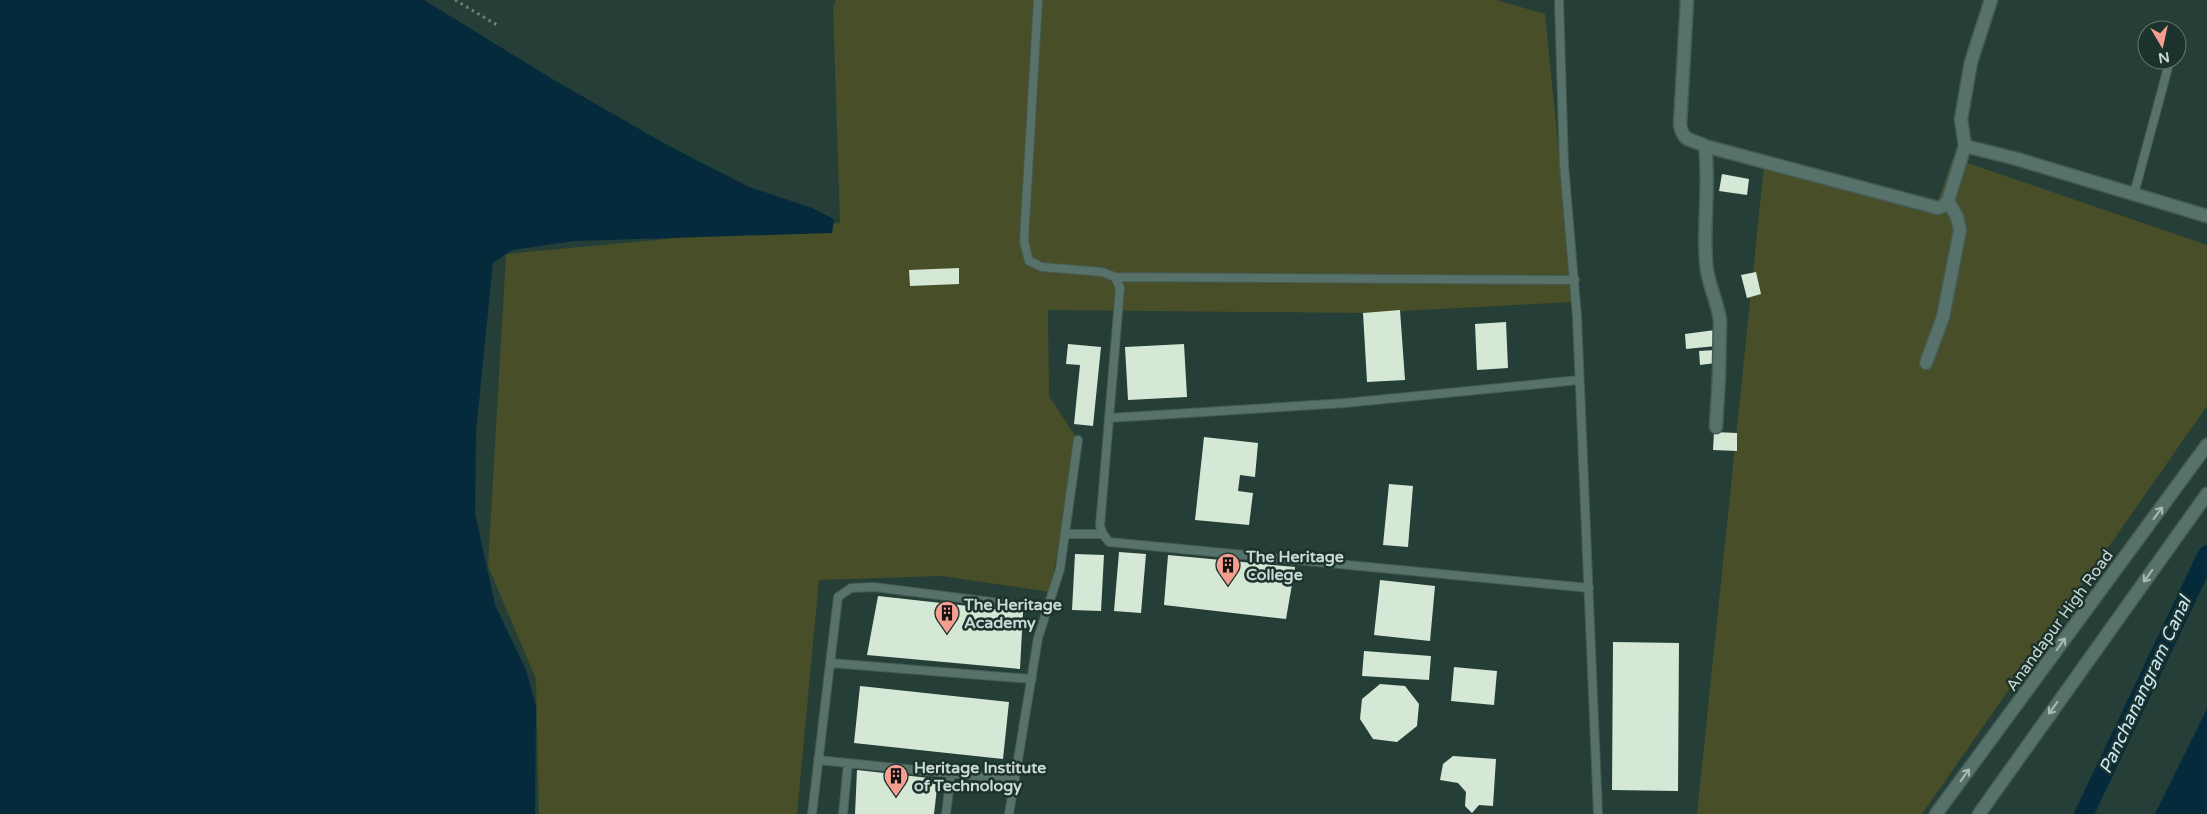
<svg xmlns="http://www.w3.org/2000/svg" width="2207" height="814" font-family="'Varela Round',sans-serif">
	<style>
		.green { fill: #484e27 }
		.water { fill: #052a3b }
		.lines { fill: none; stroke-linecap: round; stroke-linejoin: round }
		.canal { stroke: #052a3b; stroke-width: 19 }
		.building { fill: #d5e8d5 }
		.lane-casing { stroke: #455b55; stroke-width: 10 }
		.street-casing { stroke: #455b55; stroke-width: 15 }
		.secondary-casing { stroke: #455b55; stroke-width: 15 }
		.path { stroke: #6d827c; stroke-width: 3; stroke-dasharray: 2.5 4; stroke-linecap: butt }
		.lane { stroke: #57726a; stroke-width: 8 }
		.street { stroke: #57726a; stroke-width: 12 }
		.secondary { stroke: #57726a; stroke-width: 12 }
		.oneway { stroke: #a9bbb6 }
		.labels { text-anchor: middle; stroke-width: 5; stroke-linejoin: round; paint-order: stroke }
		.poi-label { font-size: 16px; font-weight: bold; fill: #ccdad6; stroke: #1b332c; text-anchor: start }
		.street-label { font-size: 16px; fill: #ccdad6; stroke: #1b332c }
		.water-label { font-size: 18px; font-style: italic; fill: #cce9f8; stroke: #1b332c }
	</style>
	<rect width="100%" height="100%" fill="#253e37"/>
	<path class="green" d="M836,0H1496L1545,14L1574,302L1363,313L1048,310L1049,396L1078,440L1050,592L942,576L819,580L797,814H539L536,679L488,566L506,254L840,223L833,7Z
		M1953,158L2207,245V406L1922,814H1697L1764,166L1935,209Z"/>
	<path class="water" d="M0,0H424L554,80L669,146L749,187L812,208L834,219L832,233L574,241L512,250L493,263L476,432L475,513L495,605L526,670L536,706L535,814H0Z
		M2207,709V814H2155Z"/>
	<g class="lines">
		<path class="canal" d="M2084,814L2207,555"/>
	</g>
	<path class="building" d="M1722,174L1749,179L1747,195L1719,191Z
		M959,268V284L910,286L909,270Z
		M1756,272L1761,294L1747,298L1741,275Z
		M1400,310L1405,380L1367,382L1363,313Z
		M1506,322L1508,368L1477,370L1475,324Z
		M1715,330L1716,346L1686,349L1685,334Z
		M1068,344L1101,347L1093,426L1074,424L1080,365L1066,364Z
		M1184,344L1187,397L1128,400L1125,347Z
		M1715,350L1716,363L1700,365L1699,351Z
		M1714,432L1737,433V451L1713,450Z
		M1204,437L1258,443L1255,477L1240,475L1238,491L1253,493L1249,525L1195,520Z
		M1389,484L1413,486L1408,547L1383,545Z
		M1119,552L1146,554L1141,613L1114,611Z
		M1075,554L1104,555L1101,611L1072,610Z
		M1168,555L1295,567L1286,619L1164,605Z
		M1380,580L1435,586L1430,641L1374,635Z
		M878,596L1023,612L1020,669L867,655Z
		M1613,642L1679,643L1678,791L1612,790Z
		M1364,651L1431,656L1429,680L1362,676Z
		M1454,667L1497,671L1494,705L1451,701Z
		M1380,684L1405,686L1419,704L1417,726L1397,742L1373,739L1360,719L1362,699Z
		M860,686L1009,702L1003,759L854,743Z
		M1453,756L1496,759L1493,806L1479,805L1472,813L1465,806L1466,792L1458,783L1440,780L1443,764Z
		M857,770L938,779L934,814H855Z"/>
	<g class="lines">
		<defs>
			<path id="lane" d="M1038,0L1024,241L1029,261L1042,267L1102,272L1115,277L1120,288L1100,526L1103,534L1109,542L1589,588
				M1559,0L1564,165L1577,317L1598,814
				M2134,194L2170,60
				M1115,277L1575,280
				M1109,418L1345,403L1579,380
				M1066,534H1103
				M830,663L1032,679
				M818,760L1015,780
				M812,814L838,597L851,588L874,587L1047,609
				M843,814L848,763
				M946,814L951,773
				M1009,814L1038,638L1060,569L1078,440"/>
			<path id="street" d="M1687,0L1680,125C1684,144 1692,138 1705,146C1710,185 1703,224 1706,262C1707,284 1718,301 1720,321L1719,375L1716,427
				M1991,0L1971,62L1961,119L1965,146L2017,159L2207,216
				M1705,146L1938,208L1943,206L1948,201L1965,146
				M1926,363L1943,317L1960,230L1957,217L1948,201"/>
			<path id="secondary" d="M1936,814L2207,445
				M1979,814L2207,494"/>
		</defs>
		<use href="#lane" class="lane-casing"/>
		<use href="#street" class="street-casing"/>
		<use href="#secondary" class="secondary-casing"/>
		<path class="path" d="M455,0L499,26"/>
		<use href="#lane" class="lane"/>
		<use href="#street" class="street"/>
		<use href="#secondary" class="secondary"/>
	</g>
	<defs><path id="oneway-shaft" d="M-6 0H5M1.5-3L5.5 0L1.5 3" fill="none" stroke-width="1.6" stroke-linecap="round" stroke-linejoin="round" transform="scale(1.25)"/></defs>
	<g class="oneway">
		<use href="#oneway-shaft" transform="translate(2158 513) rotate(-54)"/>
		<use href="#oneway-shaft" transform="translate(2148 576) rotate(126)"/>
		<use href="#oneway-shaft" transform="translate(2061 644) rotate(-54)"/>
		<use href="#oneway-shaft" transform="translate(2053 708) rotate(126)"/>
		<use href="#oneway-shaft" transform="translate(1965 775) rotate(-54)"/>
	</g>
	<defs>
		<symbol id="building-pin" viewBox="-11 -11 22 30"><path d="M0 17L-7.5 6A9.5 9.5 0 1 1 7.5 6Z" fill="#f59d8e" stroke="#1b332c"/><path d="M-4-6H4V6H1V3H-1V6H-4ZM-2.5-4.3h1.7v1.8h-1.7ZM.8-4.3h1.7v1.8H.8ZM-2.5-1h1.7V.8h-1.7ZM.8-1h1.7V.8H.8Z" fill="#111"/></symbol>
	</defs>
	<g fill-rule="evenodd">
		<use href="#building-pin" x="1214" y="551" width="28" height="38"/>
		<use href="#building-pin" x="933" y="599" width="28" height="38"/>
		<use href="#building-pin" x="882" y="762" width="28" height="38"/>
	</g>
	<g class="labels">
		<g class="poi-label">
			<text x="1246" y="562">The Heritage<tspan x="1246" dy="18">College</tspan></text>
			<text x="964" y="610">The Heritage<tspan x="964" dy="18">Academy</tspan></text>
			<text x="914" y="773">Heritage Institute<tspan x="914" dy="18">of Technology</tspan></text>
		</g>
		<g class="street-label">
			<text transform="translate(2059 620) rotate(-54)" y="6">Anandapur High Road</text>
		</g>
		<g class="water-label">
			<text transform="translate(2145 685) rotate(-65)" y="6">Panchanangram Canal</text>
		</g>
	</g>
	<g transform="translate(2162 45) rotate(171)"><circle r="24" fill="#1b332c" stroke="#627670"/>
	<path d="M0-4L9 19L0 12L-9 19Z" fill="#f59d8e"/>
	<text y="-8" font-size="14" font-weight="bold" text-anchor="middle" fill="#ccdad6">N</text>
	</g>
</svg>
